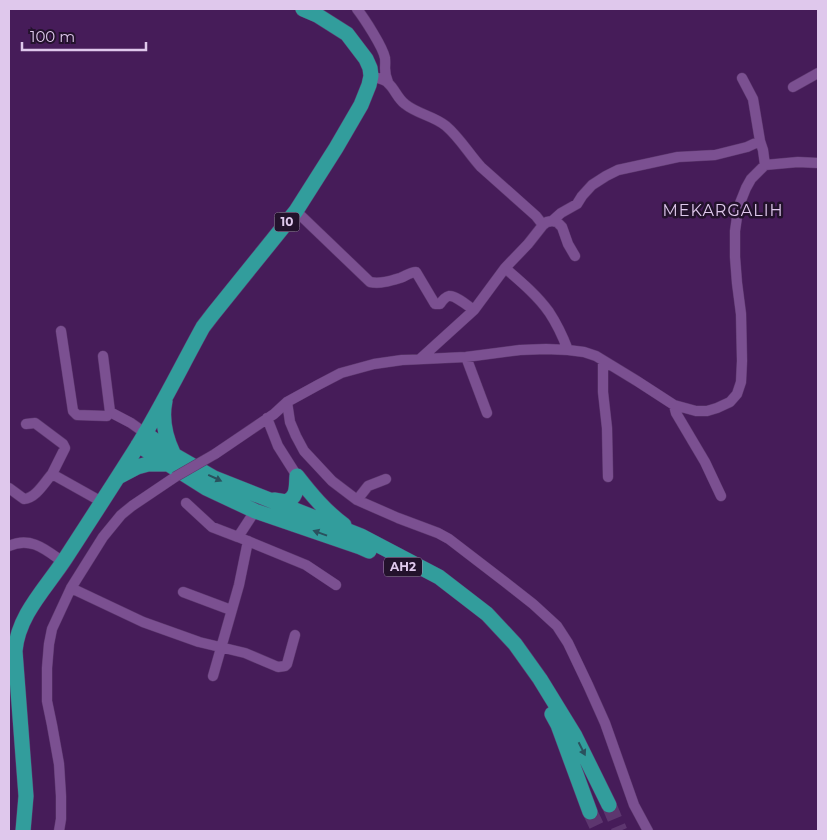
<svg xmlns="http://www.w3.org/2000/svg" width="827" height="840" font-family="Montserrat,sans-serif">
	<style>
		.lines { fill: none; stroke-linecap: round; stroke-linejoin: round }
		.highway-tunnel { stroke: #5d366f; stroke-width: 15; stroke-dasharray: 15 8; stroke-linecap: butt }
		.minor-casing { stroke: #5d386e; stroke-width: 11 }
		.highway-casing { stroke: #5d386e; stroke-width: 16 }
		.minor { stroke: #7b5091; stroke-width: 10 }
		.highway { stroke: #329d9c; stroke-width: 15 }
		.minor-bridge-casing { stroke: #5d386e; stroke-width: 11; stroke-linecap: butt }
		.minor-bridge { stroke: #7b5091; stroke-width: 10 }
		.oneway { fill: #2a515e }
		.labels { text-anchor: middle; stroke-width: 5; stroke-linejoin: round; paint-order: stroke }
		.shield { fill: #23122c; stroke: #a791b2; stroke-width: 1 }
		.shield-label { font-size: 12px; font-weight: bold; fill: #dfc8ec }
		.quarter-label { font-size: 16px; letter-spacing: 1px; fill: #dfc8ec; stroke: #23122c }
	</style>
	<rect width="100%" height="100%" fill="#461c59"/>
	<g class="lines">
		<path class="highway-tunnel" d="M609,805L620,831
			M590,812L599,831"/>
		<defs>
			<path id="minor" d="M357,9C364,18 383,47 385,58C386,68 383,71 388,82
				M371,76C376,78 385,79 388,83C395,89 397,98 405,104C417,114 434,116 446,126C460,138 469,154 481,167L536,216L543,225
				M742,78L753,99L760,141L763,150L765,165
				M793,87L818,73
				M296,211L370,282C380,284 390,281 400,278C406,276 410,272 416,272L435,304H440C442,301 445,297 449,296C455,295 468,306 474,310L505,268C520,281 537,295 549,312C557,324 563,337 568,350
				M552,221L561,213L577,204L582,196L592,185L606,176L618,170L678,157L715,155L747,147L760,141
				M505,268L528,244L543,225L547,222L552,221L557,222L562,227L568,244L575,256
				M61,331L73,411L77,415L107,416L110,412
				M103,356L110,412L131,423L145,433
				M466,357L487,413
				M420,359L474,310
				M603,361V392L607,428L608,477
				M287,402L290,422L296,436L304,451L332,481L357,500L398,518L438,533L449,539L505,582L533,604L557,626L568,643L588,685L605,723L634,805L648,831
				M674,405L676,413L705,462L721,496
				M267,418L278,446L297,476
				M26,424L35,423L63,444L65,448L52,474L102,502
				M215,454L274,414L287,402L318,385L341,373L374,364L402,360L466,357L520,350L546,349L568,350L584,352L596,356L637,381L674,405L696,411H707L717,408L730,402L737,394L741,382L742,361L741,314L737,283L735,257V231L737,217L740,203L746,188L751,179L765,165L798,162L818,163
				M9,488L24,499C36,498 44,483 52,474
				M357,500L368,486L386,479
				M186,503L212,527L238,537
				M255,511L238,537L306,565L336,585
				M9,546C31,536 46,550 63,562
				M71,588L143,622L199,642L245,653L278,667L285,666L287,664L295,635
				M183,592L231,610
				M213,676L239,585L248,541
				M59,831L61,819V796L59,764L52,725L47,701V668L49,644L52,629L71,588L103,537L121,515L132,506L175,477"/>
			<path id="highway" d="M165,401C161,420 165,436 173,453
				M145,433L174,455L214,478L361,536L439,577L487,614L515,644L540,679L575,736L609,805
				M138,445L206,488L255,511L360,547L369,551
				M297,476C311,494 325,511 344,525
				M118,477L137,467L148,464H167
				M274,500L286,502C298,497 296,487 297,476
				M552,714L558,725L590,812
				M23,831L26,796L15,651C18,615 46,588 65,559C89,522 113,485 137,447C161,408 181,367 203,327L213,314L296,211L336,148L361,105L369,85L371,76L370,68L366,59L347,34L317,15L303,9"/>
		</defs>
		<use href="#minor" class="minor-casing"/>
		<use href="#highway" class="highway-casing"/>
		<use href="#minor" class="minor"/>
		<use href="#highway" class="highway"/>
		<defs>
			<path id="minor-bridge" d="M175,477L215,454"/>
		</defs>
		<use href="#minor-bridge" class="minor-bridge-casing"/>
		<use href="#minor-bridge" class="minor-bridge"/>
	</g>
	<defs><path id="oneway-solid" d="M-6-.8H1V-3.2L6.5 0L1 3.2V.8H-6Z" transform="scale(1.25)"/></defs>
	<g class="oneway">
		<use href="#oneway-solid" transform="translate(215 478) rotate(25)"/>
		<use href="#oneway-solid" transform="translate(320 533) rotate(-160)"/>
		<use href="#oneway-solid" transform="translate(582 749) rotate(63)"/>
	</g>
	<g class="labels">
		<g class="shield">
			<rect x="274.5" y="212.5" width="25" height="19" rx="4"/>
			<rect x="384" y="557.5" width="38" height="19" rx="4"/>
		</g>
		<g class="shield-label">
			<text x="287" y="226">10</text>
			<text x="403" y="571">AH2</text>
		</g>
		<g class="quarter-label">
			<text x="723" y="216">MEKARGALIH</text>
		</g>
	</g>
	<rect width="827" height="840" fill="none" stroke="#dfc8ec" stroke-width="20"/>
	<path d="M22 42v8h124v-8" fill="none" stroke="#dfc8ec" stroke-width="2.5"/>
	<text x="30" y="42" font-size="15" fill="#dfc8ec" stroke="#23122c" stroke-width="4" paint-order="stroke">100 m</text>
</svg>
